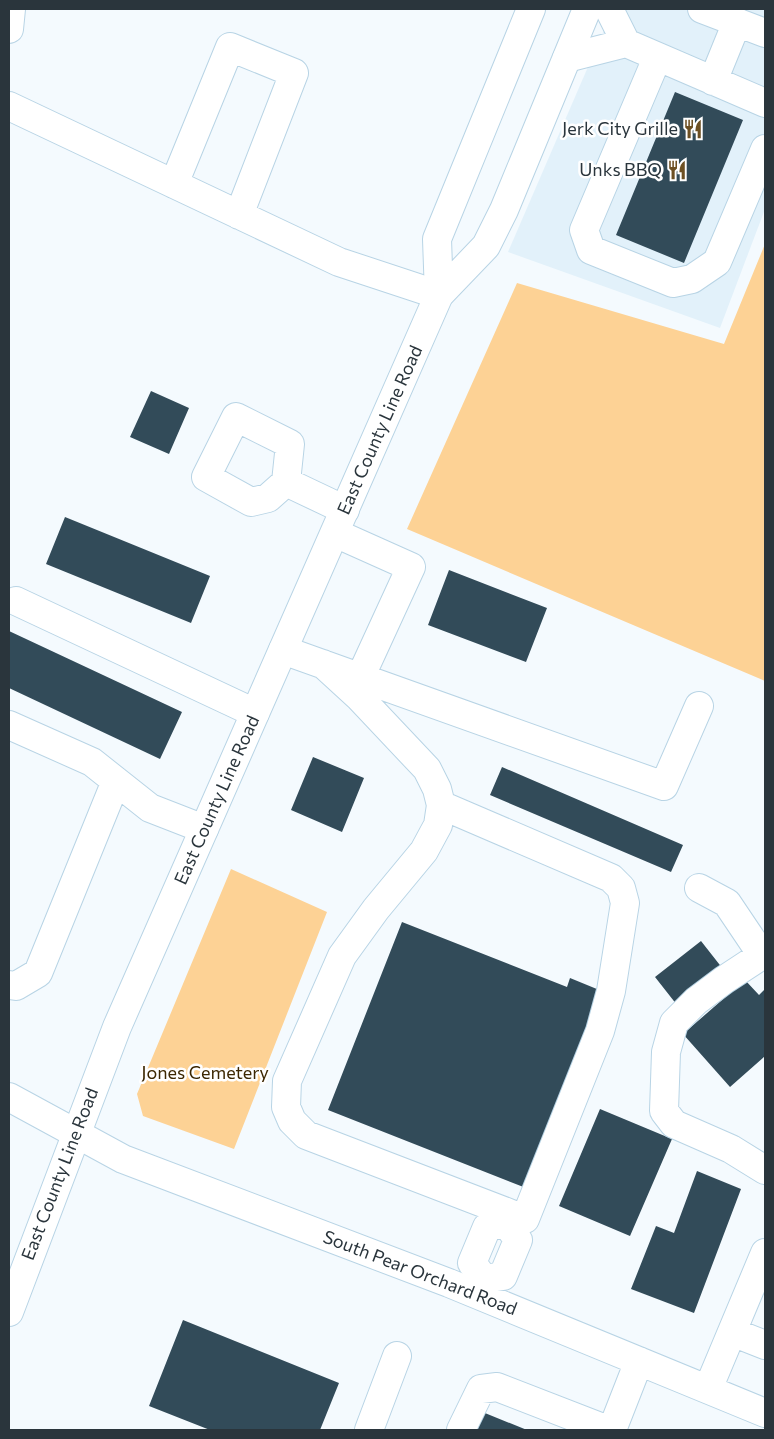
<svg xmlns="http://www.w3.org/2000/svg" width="774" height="1439" font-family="Commissioner,sans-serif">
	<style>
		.built { fill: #e2f1fa }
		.green { fill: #fdd295 }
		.building { fill: #324b59 }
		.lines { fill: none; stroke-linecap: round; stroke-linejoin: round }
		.minor-casing { stroke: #b8d4e5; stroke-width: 30 }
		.major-casing { stroke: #b8d4e5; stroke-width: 30 }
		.minor { stroke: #fff; stroke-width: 28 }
		.major { stroke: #fff; stroke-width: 28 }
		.labels { text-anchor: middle; stroke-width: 5; stroke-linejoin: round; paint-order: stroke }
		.poi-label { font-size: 18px; fill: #2a353c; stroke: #fff; text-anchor: end }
		.street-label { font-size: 18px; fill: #2a353c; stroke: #fff }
		.park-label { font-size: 18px; fill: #3c2702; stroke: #fff }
	</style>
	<rect width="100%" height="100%" fill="#f4fafe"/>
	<path class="built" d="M613,9H765V209L720,328L508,252Z"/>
	<path class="green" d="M765,244V681L407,529L517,283L724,344Z
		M231,869L327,912L234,1149L143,1116L137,1094Z"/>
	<path class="building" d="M675,92L743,120L684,263L616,235Z
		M151,391L189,408L169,454L130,437Z
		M65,517L210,576L191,623L46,564Z
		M449,570L547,608L526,662L428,625Z
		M9,631L182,712L160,759L9,688Z
		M313,757L364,778L342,832L291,810Z
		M502,767L683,845L671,872L490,795Z
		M402,922L567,987L570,978L609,994L526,1188L328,1110Z
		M701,941L723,969L677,1005L655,977Z
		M745,980L759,995L765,989V1056L730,1087L683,1034Z
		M600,1109L672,1139L630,1236L559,1206Z
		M697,1171L741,1189L694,1313L631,1289L656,1226L674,1233Z
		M183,1320L339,1383L320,1430H210L149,1406Z
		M480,1411L527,1430H472Z"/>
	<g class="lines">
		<defs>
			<path id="minor" d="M609,9L626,43L765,103
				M702,9L765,33
				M9,29L11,9
				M567,58L626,43
				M657,58L584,230L591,250L673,283L692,279L717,262L765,149
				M713,81L737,22
				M9,106L339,262L439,295
				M174,184L230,47L294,73L239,215
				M286,482L268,498L251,502L206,477L236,417L290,444L286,482L345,510
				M335,533L411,567L360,678
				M16,601L255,713
				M283,650L664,786L699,706
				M323,664L359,697L427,769L437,789L441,805L438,825L424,851L376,909L342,956L287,1081L286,1107L292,1121L306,1135L509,1213L506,1222
				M9,725L92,762L150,808L204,829
				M441,805L611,878L621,888L625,903L611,991L600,1031L525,1219L509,1213
				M699,888L727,903L762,955
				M765,955H762L724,980L696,1001L674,1023L666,1052L664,1111L674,1124L731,1149L765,1170
				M9,985L16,986L38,973L116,781
				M9,1097L123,1159L449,1283L765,1413
				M506,1222L518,1240L503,1276L484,1279L472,1263L487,1227Z
				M732,1332L765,1345
				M708,1389L765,1253
				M369,1430L397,1356
				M461,1430L481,1389L497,1387L608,1430
				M612,1430L639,1361"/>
			<path id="major" d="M439,295L437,239L531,9
				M9,1312L117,1027L439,295L486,246L504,210L587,9"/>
		</defs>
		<use href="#minor" class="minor-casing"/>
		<use href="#major" class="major-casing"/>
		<use href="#minor" class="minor"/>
		<use href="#major" class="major"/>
	</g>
	<defs>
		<symbol id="restaurant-bare" viewBox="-9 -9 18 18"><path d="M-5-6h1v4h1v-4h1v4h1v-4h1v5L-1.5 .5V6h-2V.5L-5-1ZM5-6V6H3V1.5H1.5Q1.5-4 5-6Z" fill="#6d5023" stroke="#fff" stroke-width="2.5" paint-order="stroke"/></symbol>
	</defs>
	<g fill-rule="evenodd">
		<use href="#restaurant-bare" x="679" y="115" width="28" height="28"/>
		<use href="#restaurant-bare" x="663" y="156" width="28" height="28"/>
	</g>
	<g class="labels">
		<g class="poi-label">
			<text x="678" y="135">Jerk City Grille</text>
			<text x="662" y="176">Unks BBQ</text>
		</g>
		<g class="street-label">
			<text transform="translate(380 430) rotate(-66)" y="6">East County Line Road</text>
			<text transform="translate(217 800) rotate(-66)" y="6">East County Line Road</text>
			<text transform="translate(60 1174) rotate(-69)" y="6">East County Line Road</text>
			<text transform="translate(420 1273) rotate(21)" y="6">South Pear Orchard Road</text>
		</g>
		<g class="park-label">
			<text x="205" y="1079">Jones Cemetery</text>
		</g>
	</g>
	<rect width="774" height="1439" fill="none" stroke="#2a353c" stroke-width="20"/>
</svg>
